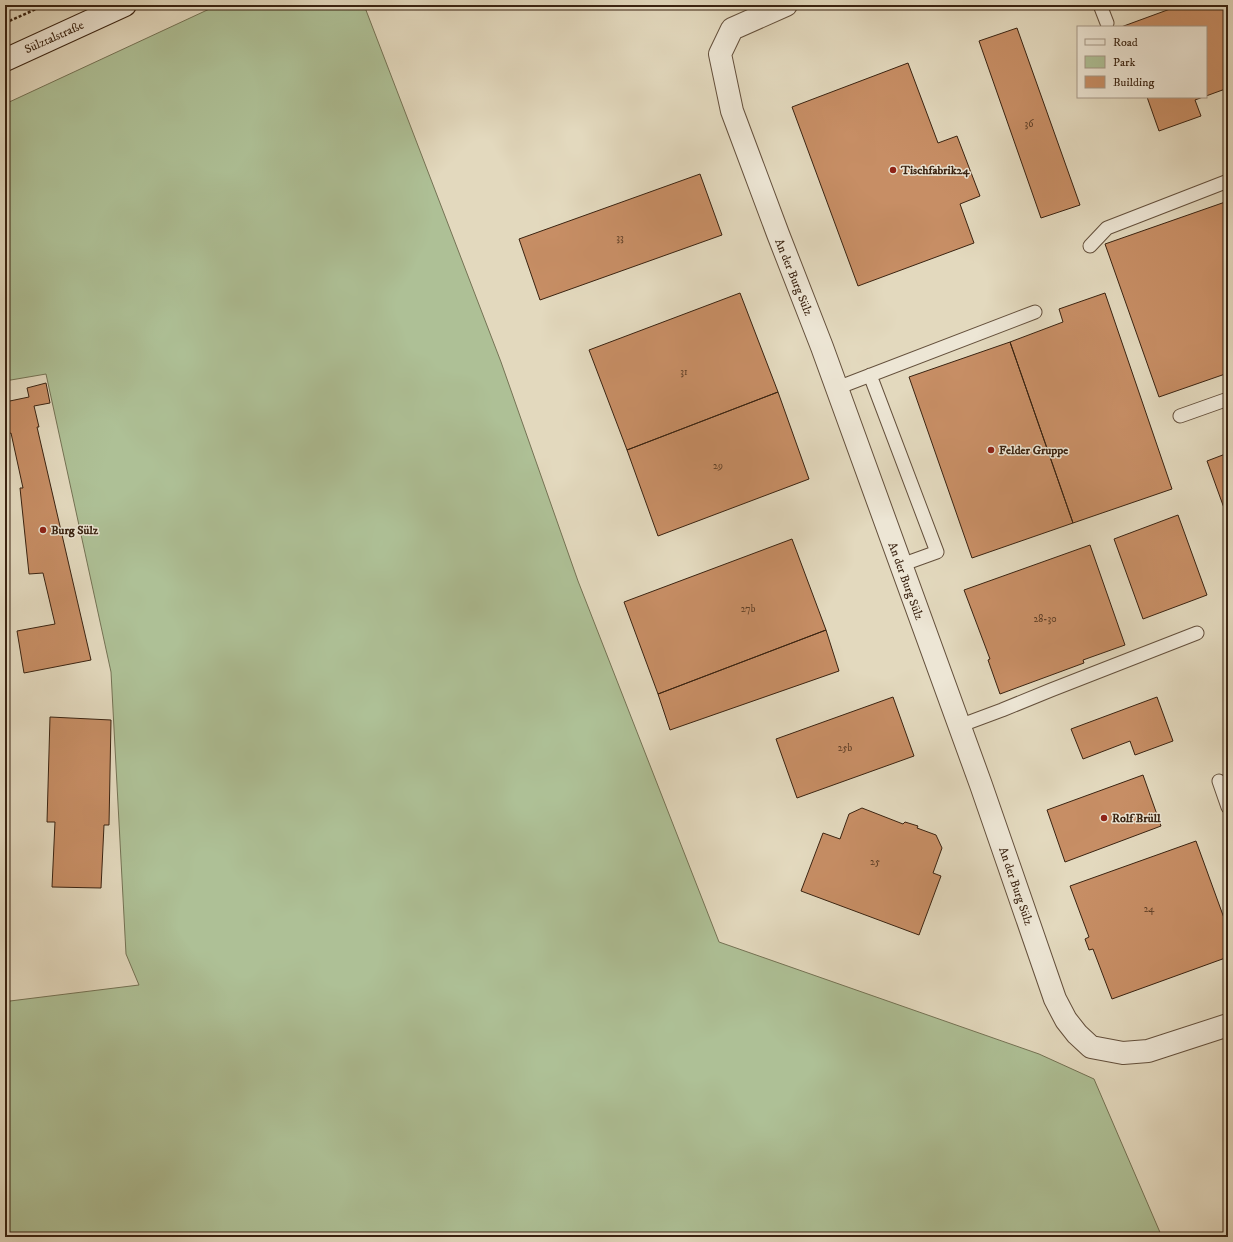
<svg xmlns="http://www.w3.org/2000/svg" width="1233" height="1242" font-family="'IM FELL DW Pica',serif">
	<style>
		.green { fill: #aec096; stroke: #747254 }
		.building { fill: #c78e65; stroke: #3a2311 }
		.lines { fill: none; stroke-linecap: round; stroke-linejoin: round }
		.service-casing { stroke: #64503c; stroke-width: 15 }
		.minor-casing { stroke: #64503c; stroke-width: 24 }
		.secondary-casing { stroke: #3a2311; stroke-width: 24 }
		.path { stroke: #3a2311; stroke-width: 2.5; stroke-dasharray: 3 2; stroke-linecap: butt }
		.service { stroke: #ede6d5; stroke-width: 13 }
		.minor { stroke: #ede6d5; stroke-width: 22 }
		.secondary { stroke: #ede6d5; stroke-width: 22 }
		.poi-dot { fill: #8f2418; stroke: #ede6d5; stroke-width: 1.5 }
		.labels { text-anchor: middle; stroke-width: 3; stroke-linejoin: round; paint-order: stroke }
		.number-label { font-size: 10px; fill: #5d3e26 }
		.street-label { font-size: 12px; fill: #3a2311; stroke: #ede6d5 }
		.poi-label { font-size: 12px; font-weight: bold; fill: #3a2311; stroke: #ede6d5; text-anchor: start }
	</style>
	<rect width="100%" height="100%" fill="#e3d9be"/>
	<filter id="stains"><feTurbulence type="fractalNoise" baseFrequency=".005" numOctaves="4"/><feColorMatrix values="0 0 0 0 .2 0 0 0 0 .09 0 0 0 0 .02 0 0 0 .5 -.17"/></filter>
	<radialGradient id="worn" r=".72"><stop offset=".6" stop-color="#630" stop-opacity="0"/><stop offset="1" stop-color="#630" stop-opacity=".3"/></radialGradient>
	<path class="green" d="M218,5H364L501,362L578,581L719,942L1039,1054L1094,1079L1162,1237H5V1008L10,1001L139,985L126,954L111,672L46,374L5,381V347L7,346L5,340V104Z"/>
	<path class="building" d="M1181,5H1228V88L1206,96V27H1121Z
		M1017,28L1080,205L1041,218L979,41Z
		M908,63L938,143L957,136L980,196L960,204L974,243L858,286L792,107Z
		M1147,97H1203L1195,100L1201,116L1159,131Z
		M700,174L722,235L540,300L519,239Z
		M1228,201V373L1159,397L1105,244Z
		M740,293L778,392L627,450L589,350Z
		M1105,293L1172,489L1073,523L1010,342L1063,322L1059,309Z
		M1010,342L1073,523L972,558L909,377Z
		M46,383L50,403L34,406L39,427H37L91,660L24,673L17,631L55,624L43,573L29,574L20,488H23L11,433L5,435V402L29,397L27,388Z
		M778,392L809,479L658,536L627,450Z
		M1228,453V519L1207,461Z
		M1178,515L1207,595L1143,619L1114,539Z
		M792,539L826,630L658,694L624,602Z
		M1090,545L1125,645L1083,660L1084,663L1000,694L988,660L990,659L964,590Z
		M826,630L839,671L670,730L658,694Z
		M893,697L914,756L797,798L776,739Z
		M1157,697L1173,741L1135,755L1130,741L1083,759L1071,729Z
		M50,717L111,720L109,825H104L101,888L52,887L55,822H47Z
		M1143,775L1161,826L1065,862L1047,810Z
		M862,808L903,824L905,822L918,826L917,828L936,835L942,848L933,873L941,876L919,935L801,891L823,833L840,839L849,814Z
		M1196,841L1228,929V957L1112,999L1093,949L1089,950L1085,939L1089,937L1070,886Z"/>
	<g class="lines">
		<defs>
			<path id="service" d="M1100,5L1107,23
				M1090,246L1107,228L1228,181
				M870,375L937,552L901,565
				M837,388L1035,312
				M1180,416L1228,399
				M959,726L1002,710L1051,690L1197,633
				M1219,781L1228,807"/>
			<path id="minor" d="M786,5L732,29L720,54L732,111L778,234L822,347L981,785L1055,999L1066,1020L1077,1034L1091,1047L1123,1053L1148,1051L1228,1025"/>
			<path id="secondary" d="M5,60L125,5"/>
		</defs>
		<use href="#service" class="service-casing"/>
		<use href="#minor" class="minor-casing"/>
		<use href="#secondary" class="secondary-casing"/>
		<path class="path" d="M5,23L45,5"/>
		<use href="#service" class="service"/>
		<use href="#minor" class="minor"/>
		<use href="#secondary" class="secondary"/>
	</g>
	<g class="poi-dot">
		<circle cx="893" cy="170" r="4"/>
		<circle cx="991" cy="450" r="4"/>
		<circle cx="43" cy="530" r="4"/>
		<circle cx="1104" cy="818" r="4"/>
	</g>
	<g class="labels">
		<g class="number-label">
			<text x="1029" y="127">36</text>
			<text x="620" y="241">33</text>
			<text x="684" y="375">31</text>
			<text x="718" y="469">29</text>
			<text x="748" y="612">27b</text>
			<text x="1045" y="622">28-30</text>
			<text x="845" y="751">25b</text>
			<text x="875" y="865">25</text>
			<text x="1149" y="912">24</text>
		</g>
		<g class="street-label">
			<text transform="translate(54 37) rotate(-24)" y="4">Sülztalstraße</text>
			<text transform="translate(794 277) rotate(68)" y="4">An der Burg Sülz</text>
			<text transform="translate(906 581) rotate(70)" y="4">An der Burg Sülz</text>
			<text transform="translate(1016 886) rotate(71)" y="4">An der Burg Sülz</text>
		</g>
		<g class="poi-label">
			<text x="901" y="174">Tischfabrik24</text>
			<text x="999" y="454">Felder Gruppe</text>
			<text x="51" y="534">Burg Sülz</text>
			<text x="1112" y="822">Rolf Brüll</text>
		</g>
	</g>
	<rect width="1233" height="1242" fill="none" stroke="#e3d9be" stroke-width="20"/>
	<rect x="6" y="6" width="1221" height="1230" fill="none" stroke="#3a2311" stroke-width="2"/>
	<rect x="10" y="10" width="1213" height="1222" fill="none" stroke="#3a2311"/>
	<rect x="1077" y="26" width="130" height="72" fill="#ede6d5" stroke="#a59887"/>
	<rect x="1085" y="39" width="20" height="6" fill="#ede6d5" stroke="#a59887"/>
	<text x="1113" y="46" font-size="12" fill="#3a2311">Road</text>
	<rect x="1085" y="56" width="20" height="12" fill="#aec096" stroke="#a59887"/>
	<text x="1113" y="66" font-size="12" fill="#3a2311">Park</text>
	<rect x="1085" y="76" width="20" height="12" fill="#c78e65" stroke="#a59887"/>
	<text x="1113" y="86" font-size="12" fill="#3a2311">Building</text>
	<rect width="100%" height="100%" filter="url(#stains)"/>
	<rect width="100%" height="100%" fill="url(#worn)"/>
</svg>
